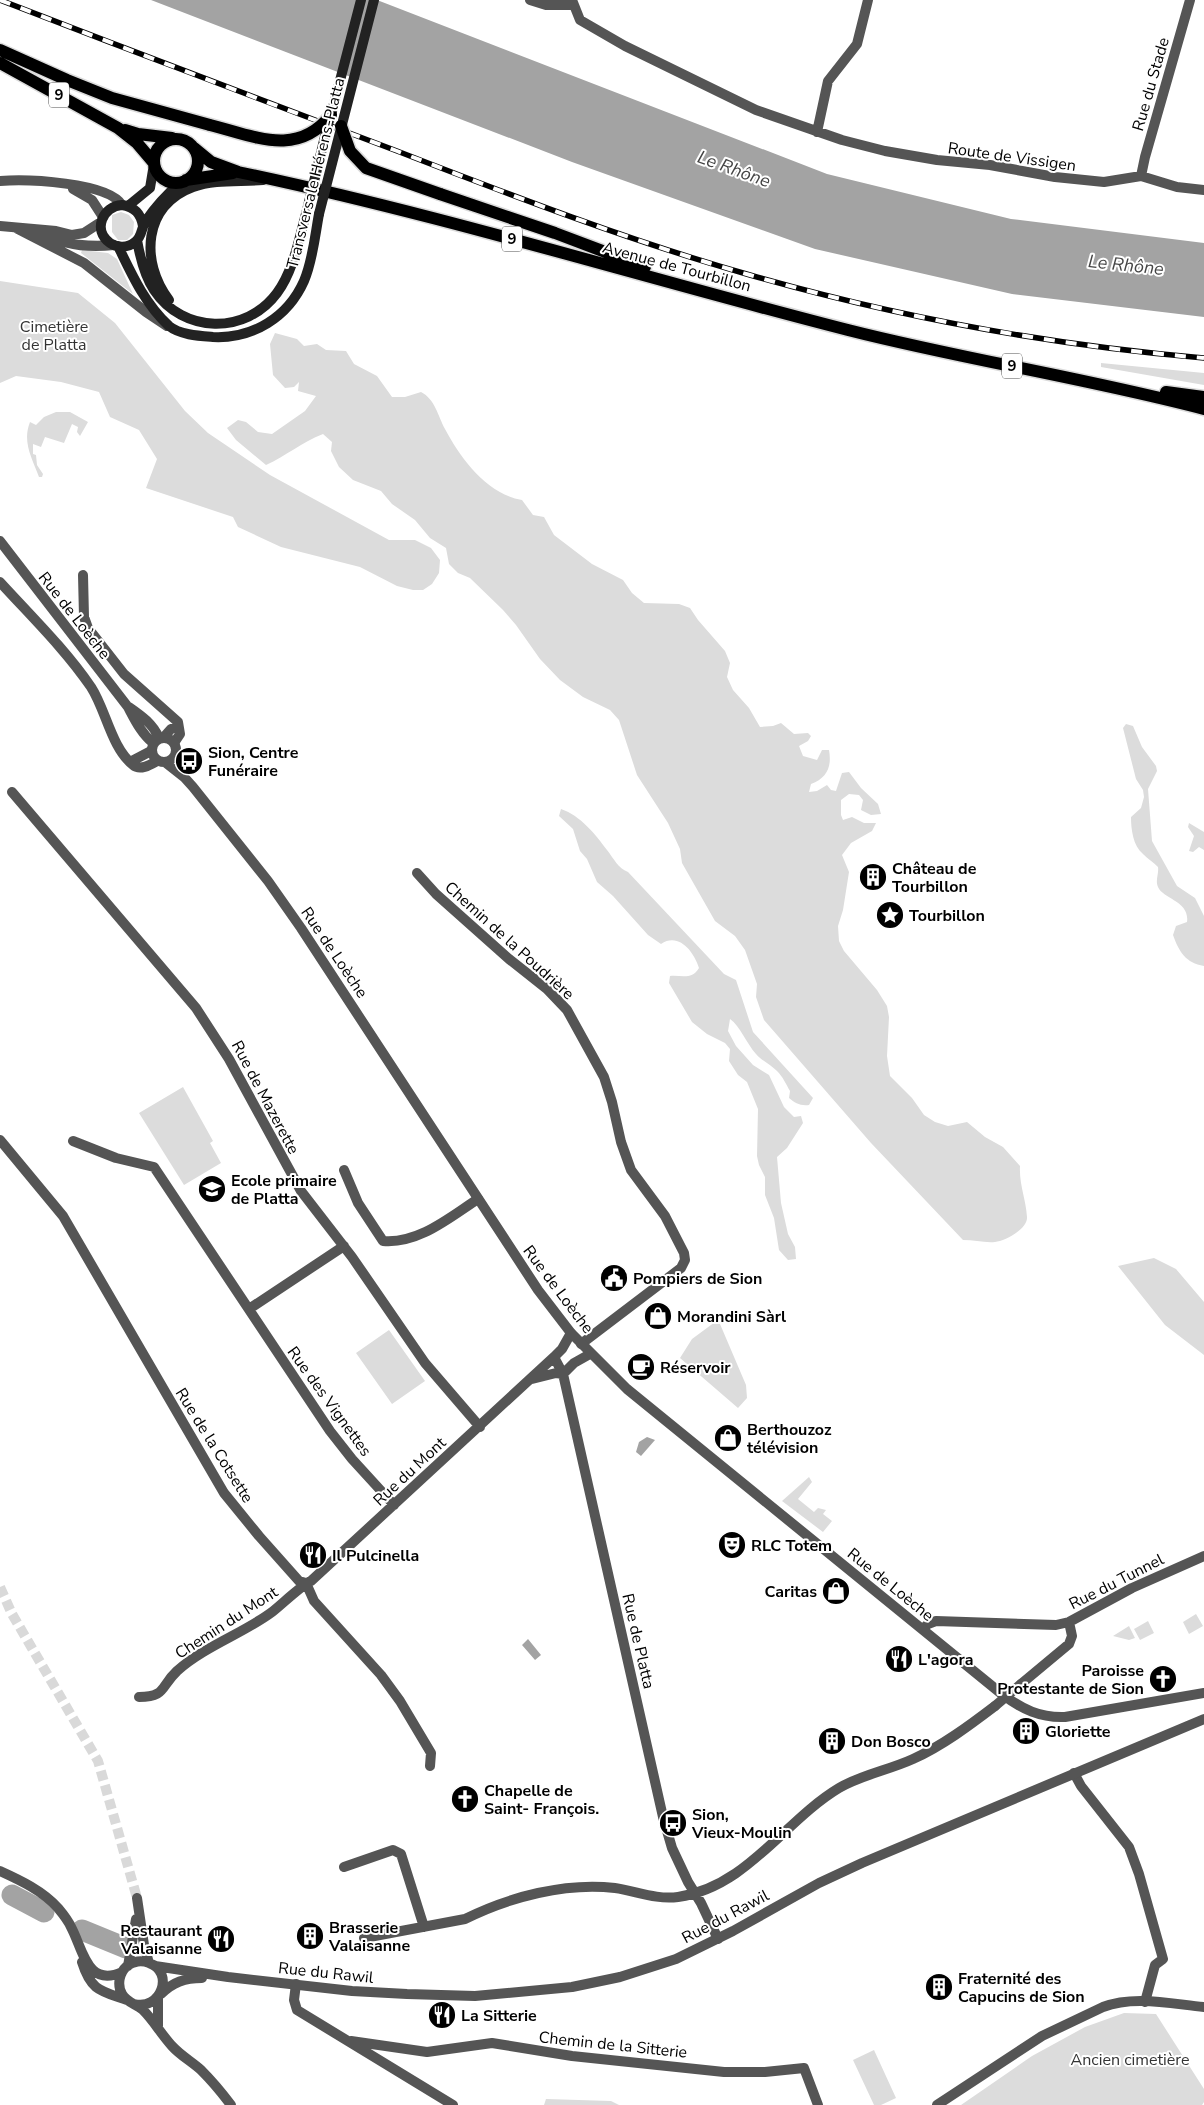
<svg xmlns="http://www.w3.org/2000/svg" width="1204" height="2105" font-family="'Nunito Sans',sans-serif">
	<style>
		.green { fill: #dcdcdc }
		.water { fill: #a3a3a3 }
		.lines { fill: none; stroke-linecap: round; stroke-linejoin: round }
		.river { stroke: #a3a3a3; stroke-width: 21 }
		.tertiary-tunnel { stroke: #d9d9d9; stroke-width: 10; stroke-dasharray: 10 5; stroke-linecap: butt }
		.primary-casing { stroke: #dbdbdb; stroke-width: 15 }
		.minor { stroke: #555; stroke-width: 10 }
		.tertiary { stroke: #555; stroke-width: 10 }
		.secondary { stroke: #222; stroke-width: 10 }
		.primary { stroke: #000; stroke-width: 12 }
		.rail-casing { stroke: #000; stroke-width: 5.5 }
		.rail { stroke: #fff; stroke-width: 4; stroke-dasharray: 11; stroke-linecap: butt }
		.primary-bridge-casing { stroke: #dbdbdb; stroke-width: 15; stroke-linecap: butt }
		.minor-bridge { stroke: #555; stroke-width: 10 }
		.secondary-bridge { stroke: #222; stroke-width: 10 }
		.primary-bridge { stroke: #000; stroke-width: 12 }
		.labels { text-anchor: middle; stroke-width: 4; stroke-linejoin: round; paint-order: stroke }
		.shield { fill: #fff; stroke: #4c4c4c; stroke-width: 1 }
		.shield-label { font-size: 15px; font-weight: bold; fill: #000 }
		.street-label { font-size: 16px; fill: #000; stroke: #fff }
		.park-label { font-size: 16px; fill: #333; stroke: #fff }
		.poi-label { font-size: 16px; font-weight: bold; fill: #000; stroke: #fff; text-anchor: start }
		.water-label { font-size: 18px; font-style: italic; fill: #444; stroke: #fff }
	</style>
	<rect width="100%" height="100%" fill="#fff"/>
	<path class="green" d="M121,212L129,215L134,222L133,234L127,240H118L112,232V215Z
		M82,250L108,253L117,259L133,294L81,253Z
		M0,281L78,293L115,323L185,411L208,433L270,475L389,540H415L431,548L440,560L439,573L432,584L423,590H413L397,586L360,567L281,547L238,527L233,517L146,488L157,459L139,430L110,417L99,392L61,382L16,376L0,383Z
		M275,333L297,339L304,346L317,344L326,350L346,351L354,364L377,376L392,397H405L421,392C435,399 438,416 445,429C461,459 487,494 522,500L533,515L544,517L554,535L592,564L623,580L632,593L644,603L679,604L690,608L698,620L725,651L730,663L727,677L733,690L749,708L760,727L773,726L781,723L794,734L808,733L811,736L808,741L799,746L803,756L817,760L822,750H829C832,767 827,778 811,784L809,792L817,791L827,785L831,790L836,791L842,773L849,772L861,788L878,804L881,814L871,815L861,810L863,800L859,795L849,794L841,800V815L843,820L852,817L864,823H876L872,831L851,843L842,855L849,872L843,910L838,926L839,941L844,951L877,990L887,1006L889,1017L887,1056L890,1076L912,1098L924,1115L935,1122L948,1126L967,1122L985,1137L1003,1147L1020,1166C1019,1185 1026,1199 1027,1217C1028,1229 1005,1241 995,1242C985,1243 974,1240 963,1240L871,1143L764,1020L756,997L757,984L745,950L735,936L715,921L682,863L680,849L668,823L637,775L619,720L610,710L583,697L560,680L540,659L516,625L503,610L470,578L458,573L449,564L446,548L430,538L415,520L392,504L381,491L353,480L339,467L331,451L332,442L323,434C302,442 286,456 266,465L236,440L227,428L238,420L246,422L258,432L272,434L305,411L316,396L298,391L299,382L294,387L285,388L273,375L270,344Z
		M1101,363L1204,373V385L1101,367Z
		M56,412H70L88,422L80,436L77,432L78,427L72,424L64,443L45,437L41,447L33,444V454L36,455L37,465L43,474L42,477H39C32,458 22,442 30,422L36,425L44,417Z
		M1126,724L1133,726L1142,747L1156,766L1157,771L1148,789L1152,841L1177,886L1195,898L1204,916V966C1186,963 1179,952 1173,935L1176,926L1187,922C1190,901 1163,899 1158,887C1155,880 1159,874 1158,867C1153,862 1148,859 1143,854C1133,846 1131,829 1131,817L1141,808L1144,797L1143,790L1136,779L1123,728Z
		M561,809C581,816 595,834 607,850C614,859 618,868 628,872L724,974L736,980L753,1032L813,1098L809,1105C800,1106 795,1103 789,1098L790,1091C786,1084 783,1077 777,1071C771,1065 762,1061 756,1054C747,1044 740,1026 730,1019L728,1031L736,1046L753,1065L769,1075L784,1107L794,1117L801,1116L803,1123L787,1148L777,1157L781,1203L788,1234L795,1247L796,1259L788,1260L779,1250L774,1218L765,1195V1177L759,1165L757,1156L758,1109L747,1082L738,1075L729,1061L730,1049L725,1043L707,1034L692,1022L669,983L670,976C682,975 692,980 699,968C694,952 679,932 661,944L648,935L613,896L597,882L587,859L580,851L573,829L559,816Z
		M1189,823L1204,832V850L1199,847L1193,852L1189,851L1194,836L1188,827Z
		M183,1087L213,1141L210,1143L221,1163L184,1185L139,1113Z
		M1154,1258L1176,1269L1204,1302V1355L1165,1325L1118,1266Z
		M715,1322L720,1324L746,1385L747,1398L738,1408L680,1358L692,1339Z
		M389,1330L425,1381L392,1404L356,1353Z
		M809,1477L812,1482L798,1499L814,1512L818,1508L826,1510L823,1514L832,1521L823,1532L782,1501Z
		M1196,1614L1203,1626L1189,1634L1183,1622Z
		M1148,1621L1154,1633L1140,1640L1134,1629Z
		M1129,1626L1135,1638L1129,1640L1113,1636Z
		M1124,2013L1156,2014L1204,2089V2102L1202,2105H961L1032,2056L1085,2027Z
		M874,2050L896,2098L881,2105H874L853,2060Z
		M546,2099L611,2101L619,2105H544Z"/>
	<path class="water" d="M151,0H377L827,174L1011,219L1204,243V317L1012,294L815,249L572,162Z
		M647,1437L655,1440L641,1456L636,1452L639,1442Z
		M528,1639L541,1655L535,1660L522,1645Z"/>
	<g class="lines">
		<path class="river" d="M12,1895L44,1912
			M82,1930L126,1948"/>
		<path class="tertiary-tunnel" d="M0,1587L12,1614L98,1761L137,1898"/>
		<defs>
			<path id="primary" d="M0,50L67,80L112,98L210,125
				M0,63L118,128L137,143L154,163
				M125,130L138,134L172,138
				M154 161a22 22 0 1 1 44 0a22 22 0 1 1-44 0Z
				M194,148L211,162L238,172C444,215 644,278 848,330C966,360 1086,378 1204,409
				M186,180L233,173
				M440,194L555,233L645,267
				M1166,392L1204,397"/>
		</defs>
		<use href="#primary" class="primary-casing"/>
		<path class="minor" d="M530,0L546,5H572
			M572,0L580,20L625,46L756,110L842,140L885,151L937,160L990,165L1055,177L1104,182L1141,176L1177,187L1204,190
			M817,132L828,81L857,44L868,0
			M1141,176L1145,157L1190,0
			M83,575L84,617L88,628L124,674L178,722L180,734L174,743
			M0,582C31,616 65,649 91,687C106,710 111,747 133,765C140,771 150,765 157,761
			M163,738L171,729L178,726
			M130,762L151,751
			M12,792L196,1008L229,1059L301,1191L352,1257L425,1363L480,1427
			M417,873L436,894L509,959L547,989L567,1010L604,1077L612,1102L621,1142L631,1170L665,1216L684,1253L685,1260L681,1268L581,1344
			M0,1140L63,1216L224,1493L259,1536L299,1581L306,1583
			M73,1141L116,1158L154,1167L330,1431L352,1459L394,1505
			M344,1170L358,1203L383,1241C419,1244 450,1217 478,1199
			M249,1309L344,1246
			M554,1357L563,1374L663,1817L672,1848L688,1882L701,1903L718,1939
			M563,1374L574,1363L590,1354
			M532,1379L556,1373L563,1374
			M306,1583L314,1601L381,1675L400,1701L431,1753L430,1766
			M923,1629L928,1624L936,1621L1056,1625L1069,1622L1132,1588L1204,1556
			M1021,1684L1069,1644L1072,1636L1069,1622
			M139,1697C166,1697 160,1687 177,1671C205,1646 244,1633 272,1612C281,1605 303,1584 311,1581L554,1357L562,1349L571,1333
			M1074,1773L1081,1786L1129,1847L1139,1874L1163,1959L1155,1965L1145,2002
			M344,1867L393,1850L401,1854L424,1927
			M364,1938L465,1919C509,1897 566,1882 615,1888C636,1891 656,1900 678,1897C747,1887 784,1821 839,1788C861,1775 889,1770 913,1759C942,1746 970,1725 995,1706
			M296,1984L294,2000L297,2010L453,2105
			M351,2041L427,2052L492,2043L572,2056L724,2072H765L804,2068L818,2105"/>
		<path class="tertiary" d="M0,181C26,179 108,182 122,205
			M73,189L92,200L103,217
			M0,226L56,231L72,235L84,233L101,222
			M16,228L84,263L146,312L167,326
			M45,233C64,246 93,247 114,245
			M0,541L128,707C135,720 141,733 153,743
			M129,707C142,716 153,724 159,738
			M152 750a12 12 0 1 1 24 0a12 12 0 1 1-24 0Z
			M165,762L184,777L193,787L268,881L301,928L538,1290L571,1333L627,1389L1003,1695C1022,1709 1040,1718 1065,1717L1204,1693
			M0,1871C20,1880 43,1891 58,1908C63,1914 68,1920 71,1927C83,1949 87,1988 122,1972
			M137,1898L144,1945L149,1963
			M82,1962C91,1991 101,1991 127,2000
			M128,1966L136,1919
			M155,1966L228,1977L352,1991L407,1994L475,1996L572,1987L620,1977L676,1959L733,1931L819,1883L862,1863L1204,1719
			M161,1994C173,1982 185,1978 202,1978
			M134,2004C161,2011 175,1972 149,1963C142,1960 133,1961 127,1966C119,1973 117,1985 122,1994C126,2002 136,2004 143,2010C154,2021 161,2034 172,2046C180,2055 192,2062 201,2070C212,2081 222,2093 231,2105
			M158,2026V1998
			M937,2105L1042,2036L1103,2007C1134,1995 1172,2004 1204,2007"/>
		<path class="secondary" d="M331,115L361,0
			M128,206L150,188L154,164
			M143,226C141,214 135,207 122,205C103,206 92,230 110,243C117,248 128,248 135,242C142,237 141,229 145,222C155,207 167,194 181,182
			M137,240C140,257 144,275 154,290C183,334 246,335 277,293C294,270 299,238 307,210
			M118,246C132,275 145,304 169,326C180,335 200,336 213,337C253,339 288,317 304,281C313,260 315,235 319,214
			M169,300C140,262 143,205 193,187C215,179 240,182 263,180"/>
		<use href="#primary" class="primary"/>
		<defs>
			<path id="rail" d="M0,0C132,51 264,101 397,151C513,196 630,241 750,275C897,317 1051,345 1204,358"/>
		</defs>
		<use href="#rail" class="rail-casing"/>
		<use href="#rail" class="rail"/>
		<defs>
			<path id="primary-bridge" d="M210,125C254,136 297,158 331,115
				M341,126L350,151L366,168L440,194"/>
		</defs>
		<use href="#primary-bridge" class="primary-bridge-casing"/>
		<path class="minor-bridge" d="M995,1706L1021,1684"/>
		<path class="secondary-bridge" d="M307,210L330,116
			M319,214L374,0"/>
		<use href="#primary-bridge" class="primary-bridge"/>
	</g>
	<defs>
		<symbol id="bus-disc" viewBox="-11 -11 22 22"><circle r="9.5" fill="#000" stroke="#fff"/><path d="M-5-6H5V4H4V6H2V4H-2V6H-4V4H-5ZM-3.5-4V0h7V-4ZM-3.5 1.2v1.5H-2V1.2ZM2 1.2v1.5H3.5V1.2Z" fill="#fff"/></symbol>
		<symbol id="building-disc" viewBox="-11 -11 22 22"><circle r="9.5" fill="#000" stroke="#fff"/><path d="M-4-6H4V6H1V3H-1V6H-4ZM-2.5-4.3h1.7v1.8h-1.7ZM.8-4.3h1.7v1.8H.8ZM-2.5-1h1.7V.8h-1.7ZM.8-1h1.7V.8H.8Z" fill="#fff"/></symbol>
		<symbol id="sight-disc" viewBox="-11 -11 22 22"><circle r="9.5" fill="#000" stroke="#fff"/><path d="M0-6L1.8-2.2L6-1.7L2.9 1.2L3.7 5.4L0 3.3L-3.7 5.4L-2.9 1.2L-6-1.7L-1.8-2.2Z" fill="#fff"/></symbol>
		<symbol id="school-disc" viewBox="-11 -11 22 22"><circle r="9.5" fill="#000" stroke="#fff"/><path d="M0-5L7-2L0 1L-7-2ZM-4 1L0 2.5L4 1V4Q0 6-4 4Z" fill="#fff"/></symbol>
		<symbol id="civic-disc" viewBox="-11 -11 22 22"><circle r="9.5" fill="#000" stroke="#fff"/><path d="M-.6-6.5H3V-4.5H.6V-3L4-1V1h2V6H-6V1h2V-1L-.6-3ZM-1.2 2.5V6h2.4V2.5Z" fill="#fff"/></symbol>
		<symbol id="shop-disc" viewBox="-11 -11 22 22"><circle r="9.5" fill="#000" stroke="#fff"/><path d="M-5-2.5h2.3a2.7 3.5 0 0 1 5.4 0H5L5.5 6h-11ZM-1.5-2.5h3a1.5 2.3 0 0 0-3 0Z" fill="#fff"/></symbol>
		<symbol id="cafe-disc" viewBox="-11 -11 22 22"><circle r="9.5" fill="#000" stroke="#fff"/><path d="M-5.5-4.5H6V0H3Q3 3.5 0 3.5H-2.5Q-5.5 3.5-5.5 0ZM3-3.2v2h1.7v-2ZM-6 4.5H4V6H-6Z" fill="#fff"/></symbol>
		<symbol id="theatre-disc" viewBox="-11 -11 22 22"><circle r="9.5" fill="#000" stroke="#fff"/><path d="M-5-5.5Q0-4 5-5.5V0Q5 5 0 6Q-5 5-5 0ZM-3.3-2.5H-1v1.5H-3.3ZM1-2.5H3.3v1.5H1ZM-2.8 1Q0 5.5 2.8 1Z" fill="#fff"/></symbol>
		<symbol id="restaurant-disc" viewBox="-11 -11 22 22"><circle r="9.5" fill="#000" stroke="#fff"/><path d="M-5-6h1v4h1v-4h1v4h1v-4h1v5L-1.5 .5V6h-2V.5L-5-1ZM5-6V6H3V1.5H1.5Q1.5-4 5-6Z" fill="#fff"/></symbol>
		<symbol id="church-disc" viewBox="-11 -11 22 22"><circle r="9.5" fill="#000" stroke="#fff"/><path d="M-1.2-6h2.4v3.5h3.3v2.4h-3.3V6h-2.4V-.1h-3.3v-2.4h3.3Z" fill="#fff"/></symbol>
	</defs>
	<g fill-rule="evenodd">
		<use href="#bus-disc" x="173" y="745" width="32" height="32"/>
		<use href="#building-disc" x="857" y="861" width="32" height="32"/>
		<use href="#sight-disc" x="874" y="899" width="32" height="32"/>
		<use href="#school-disc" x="196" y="1173" width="32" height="32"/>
		<use href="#civic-disc" x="598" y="1262" width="32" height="32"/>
		<use href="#shop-disc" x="642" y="1300" width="32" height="32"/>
		<use href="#cafe-disc" x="625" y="1351" width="32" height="32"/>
		<use href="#shop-disc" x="712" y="1422" width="32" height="32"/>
		<use href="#theatre-disc" x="716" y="1529" width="32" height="32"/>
		<use href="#restaurant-disc" x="297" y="1539" width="32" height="32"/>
		<use href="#shop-disc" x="820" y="1575" width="32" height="32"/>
		<use href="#restaurant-disc" x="883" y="1643" width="32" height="32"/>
		<use href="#church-disc" x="1147" y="1663" width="32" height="32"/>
		<use href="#building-disc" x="1010" y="1715" width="32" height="32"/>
		<use href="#building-disc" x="816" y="1725" width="32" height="32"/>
		<use href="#church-disc" x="449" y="1783" width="32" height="32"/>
		<use href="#bus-disc" x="657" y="1807" width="32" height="32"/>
		<use href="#building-disc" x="294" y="1920" width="32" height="32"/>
		<use href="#restaurant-disc" x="205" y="1923" width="32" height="32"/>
		<use href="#building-disc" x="923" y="1971" width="32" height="32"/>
		<use href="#restaurant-disc" x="426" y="1999" width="32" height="32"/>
	</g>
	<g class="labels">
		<g class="shield">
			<rect x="49" y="82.5" width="20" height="25" rx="4"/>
			<rect x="502" y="226.5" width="20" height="25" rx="4"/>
			<rect x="1002" y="353.5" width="20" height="25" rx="4"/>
		</g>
		<g class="shield-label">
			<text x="59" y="100">9</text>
			<text x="512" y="244">9</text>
			<text x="1012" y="371">9</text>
		</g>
		<g class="street-label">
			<text transform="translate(1150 84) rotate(-74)" y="6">Rue du Stade</text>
			<text transform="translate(1012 156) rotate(8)" y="6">Route de Vissigen</text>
			<text transform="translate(315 173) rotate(-76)" y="6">Transversale Hérens-Platta</text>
			<text transform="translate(677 266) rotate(15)" y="6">Avenue de Tourbillon</text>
			<text transform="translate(75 615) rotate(52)" y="6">Rue de Loèche</text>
			<text transform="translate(510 940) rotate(42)" y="6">Chemin de la Poudrière</text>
			<text transform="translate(335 952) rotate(56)" y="6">Rue de Loèche</text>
			<text transform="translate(266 1097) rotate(62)" y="6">Rue de Mazerette</text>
			<text transform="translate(559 1289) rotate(53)" y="6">Rue de Loèche</text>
			<text transform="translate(330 1401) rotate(54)" y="6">Rue des Vignettes</text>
			<text transform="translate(215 1445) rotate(58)" y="6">Rue de la Cotsette</text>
			<text transform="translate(409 1471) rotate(-43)" y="6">Rue du Mont</text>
			<text transform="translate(1116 1581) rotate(-27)" y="6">Rue du Tunnel</text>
			<text transform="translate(891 1584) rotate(39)" y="6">Rue de Loèche</text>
			<text transform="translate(226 1622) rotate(-33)" y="6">Chemin du Mont</text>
			<text transform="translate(639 1641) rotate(77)" y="6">Rue de Platta</text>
			<text transform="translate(725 1916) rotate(-28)" y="6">Rue du Rawil</text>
			<text transform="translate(326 1972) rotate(6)" y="6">Rue du Rawil</text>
			<text transform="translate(613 2044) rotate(6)" y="6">Chemin de la Sitterie</text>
		</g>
		<g class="park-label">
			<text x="54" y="332">Cimetière<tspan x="54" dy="18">de Platta</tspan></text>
			<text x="1130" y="2065">Ancien cimetière</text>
		</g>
		<g class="poi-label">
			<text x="208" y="758">Sion, Centre<tspan x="208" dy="18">Funéraire</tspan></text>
			<text x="892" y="874">Château de<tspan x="892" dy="18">Tourbillon</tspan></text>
			<text x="909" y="921">Tourbillon</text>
			<text x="231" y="1186">Ecole primaire<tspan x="231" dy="18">de Platta</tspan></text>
			<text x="633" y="1284">Pompiers de Sion</text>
			<text x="677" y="1322">Morandini Sàrl</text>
			<text x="660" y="1373">Réservoir</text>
			<text x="747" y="1435">Berthouzoz<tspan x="747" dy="18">télévision</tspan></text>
			<text x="751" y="1551">RLC Totem</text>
			<text x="332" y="1561">Il Pulcinella</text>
			<text x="817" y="1597" text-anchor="end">Caritas</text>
			<text x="918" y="1665">L'agora</text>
			<text x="1144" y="1676" text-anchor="end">Paroisse<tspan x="1144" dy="18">Protestante de Sion</tspan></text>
			<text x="1045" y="1737">Gloriette</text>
			<text x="851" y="1747">Don Bosco</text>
			<text x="484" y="1796">Chapelle de<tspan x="484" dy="18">Saint- François.</tspan></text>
			<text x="692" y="1820">Sion,<tspan x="692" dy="18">Vieux-Moulin</tspan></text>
			<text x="329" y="1933">Brasserie<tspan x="329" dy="18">Valaisanne</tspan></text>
			<text x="202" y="1936" text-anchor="end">Restaurant<tspan x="202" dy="18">Valaisanne</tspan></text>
			<text x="958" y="1984">Fraternité des<tspan x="958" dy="18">Capucins de Sion</tspan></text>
			<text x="461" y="2021">La Sitterie</text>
		</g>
		<g class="water-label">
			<text transform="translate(734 169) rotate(20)" y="6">Le Rhône</text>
			<text transform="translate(1126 265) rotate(6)" y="6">Le Rhône</text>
		</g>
	</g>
</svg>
